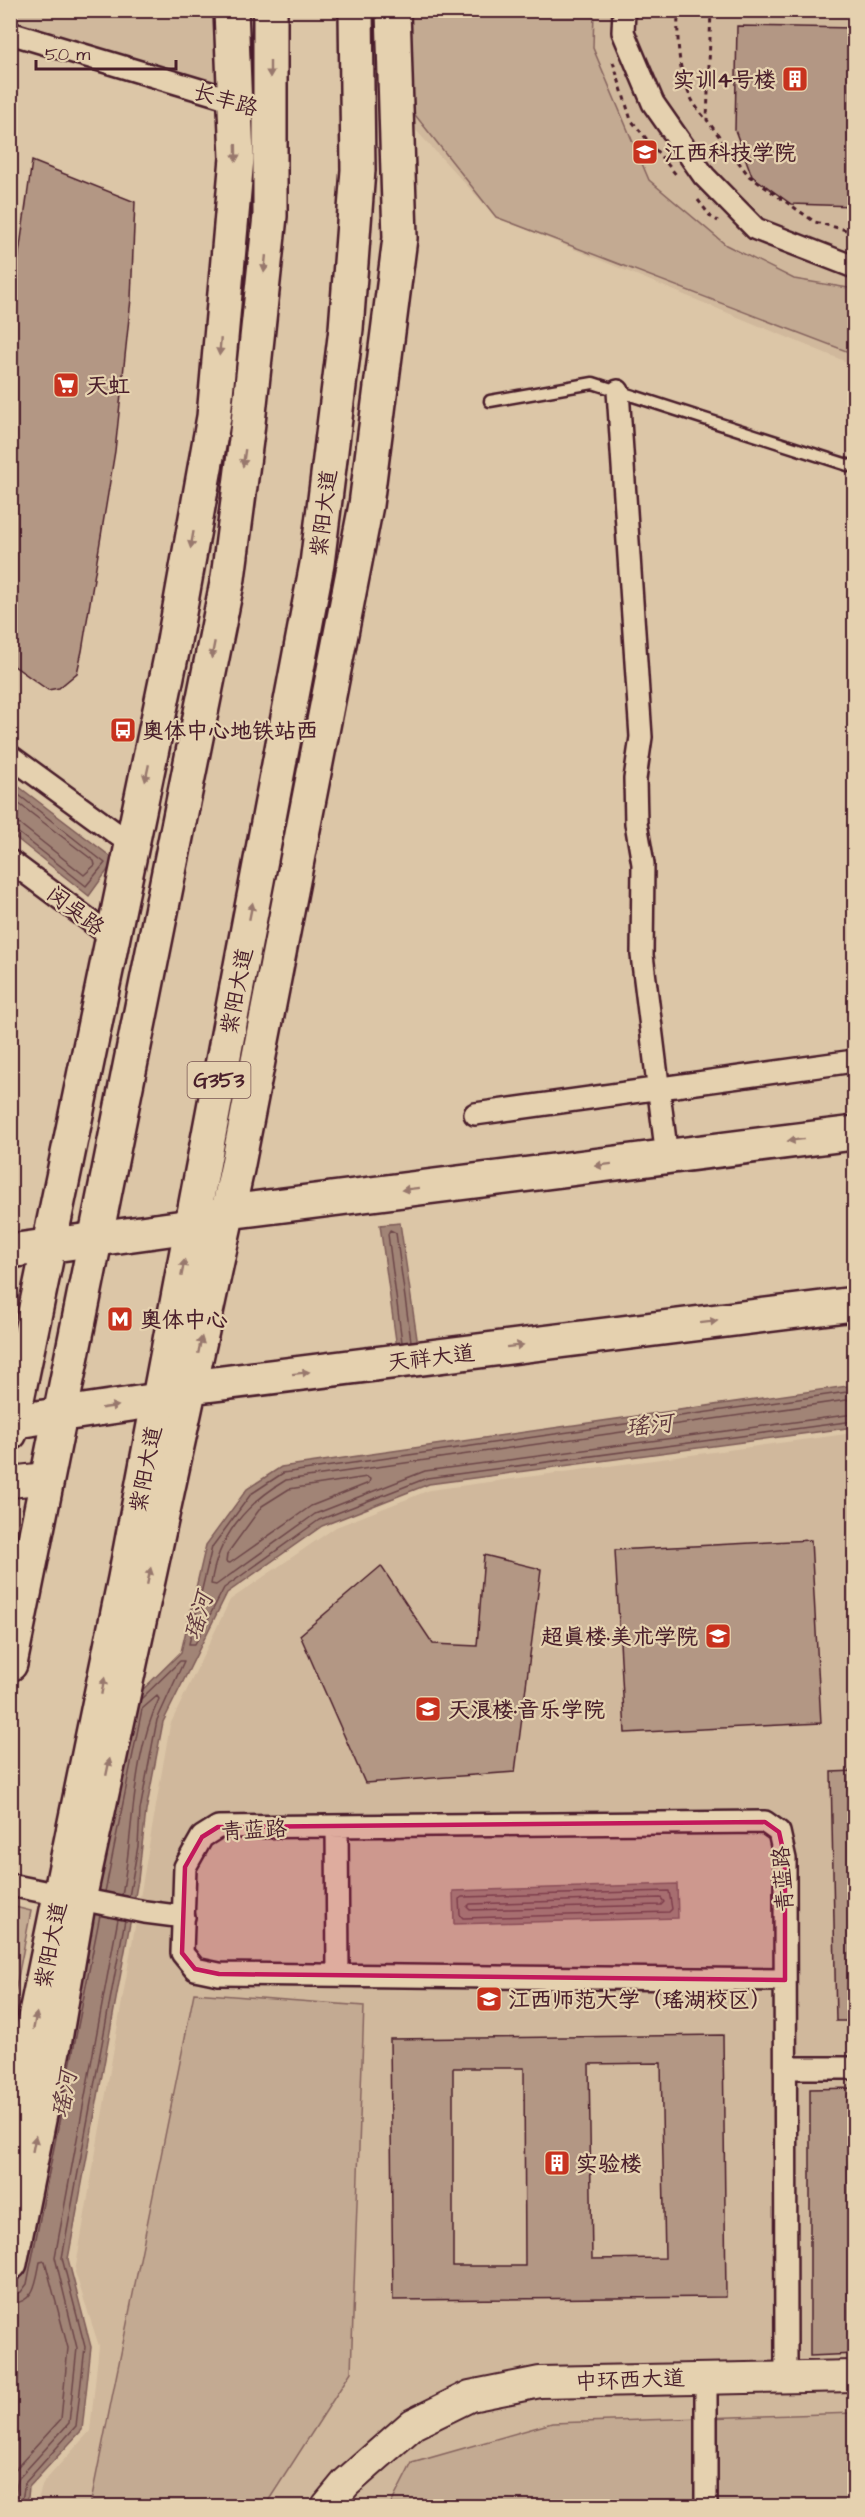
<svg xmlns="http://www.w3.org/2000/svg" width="865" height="2517" font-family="'Architects Daughter','LXGW WenKai TC',sans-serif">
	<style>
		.built { fill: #d0b89c }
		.green { fill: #c3aa92; stroke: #86645e; stroke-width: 1.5 }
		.water { fill: #a18476; stroke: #7e5c58; stroke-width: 1.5 }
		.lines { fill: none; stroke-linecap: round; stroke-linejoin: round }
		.shore { stroke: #6d4749; stroke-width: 1.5 }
		.building { fill: #b39784; stroke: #4a1f2b; stroke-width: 1.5; fill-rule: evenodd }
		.lane-casing { stroke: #4a1f2b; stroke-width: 15 }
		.street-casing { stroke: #4a1f2b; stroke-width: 26 }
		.secondary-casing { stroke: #4a1f2b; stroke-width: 34 }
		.primary-casing { stroke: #4a1f2b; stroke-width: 38 }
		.highway-casing { stroke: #4a1f2b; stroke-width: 38 }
		.path { stroke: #4a1f2b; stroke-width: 3; stroke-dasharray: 4.5 4.5; stroke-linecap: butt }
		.lane { stroke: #e5d1af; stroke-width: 10 }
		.street { stroke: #e5d1af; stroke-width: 21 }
		.secondary { stroke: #e5d1af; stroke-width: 30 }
		.primary { stroke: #e5d1af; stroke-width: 33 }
		.highway { stroke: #e5d1af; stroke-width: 33 }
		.oneway { fill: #98786d }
		.marked { fill: #c2185b; fill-opacity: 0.2; stroke: #c2185b; stroke-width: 4.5; stroke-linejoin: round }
		.labels { text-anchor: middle; stroke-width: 4.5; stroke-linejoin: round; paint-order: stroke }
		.shield { fill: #e5d1af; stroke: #785453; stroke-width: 1.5 }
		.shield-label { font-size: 21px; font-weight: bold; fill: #4a1f2b }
		.poi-label { font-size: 22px; font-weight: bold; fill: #4a1f2b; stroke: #e5d1af; text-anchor: start }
		.street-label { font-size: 22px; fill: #4a1f2b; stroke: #e5d1af }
		.water-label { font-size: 24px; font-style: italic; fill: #60383e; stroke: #e5d1af }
	</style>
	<rect width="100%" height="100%" fill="#dcc6a7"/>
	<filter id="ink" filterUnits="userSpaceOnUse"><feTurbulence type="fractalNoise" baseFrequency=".0167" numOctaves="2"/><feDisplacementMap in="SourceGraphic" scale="12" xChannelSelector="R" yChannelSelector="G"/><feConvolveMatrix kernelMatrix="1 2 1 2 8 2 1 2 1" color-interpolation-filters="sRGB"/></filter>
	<g filter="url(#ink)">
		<path class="built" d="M10,11H219L225,87L11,21Z
			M368,11H854V365L496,217L376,87Z
			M854,1433V2506H36L43,2483L90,2431L99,2346L75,2272L170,1725L230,1600L336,1527L430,1490Z"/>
		<path class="green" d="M383,11H594L593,48L649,180L726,245L794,279L854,289V354L496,217L389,82Z
			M11,1906L31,1911L11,2013L10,1906Z
			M194,1993L364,2006L351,2372L265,2506H90Z
			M854,2413V2506H390L412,2463L552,2423Z"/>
		<path class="water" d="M10,780L115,860L89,896L11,834Z
			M400,1223L419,1352L398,1355L380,1225Z
			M854,1385V1427L429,1484L322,1526L227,1593L163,1722L146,1811L138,1880L68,2259L91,2347L82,2430L29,2487L27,2506H11V2296L130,1702L181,1652L206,1545L247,1489L281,1467Z
			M677,1884L678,1918L454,1924L453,1891Z"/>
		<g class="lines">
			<path class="shore" d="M10,788L105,863L86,886L16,831L10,830
				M10,797L94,861L95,865L84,875L21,825L10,822
				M402,1342L388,1234L390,1230L396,1233L411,1341
				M854,1391L283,1473L251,1494L212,1547L189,1644H195L224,1588L319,1520L427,1478L854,1421
				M854,1399L286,1480C246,1504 218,1536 211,1584L216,1585L315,1514L425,1471L854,1414
				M367,1477L370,1479L369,1483L311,1506L230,1563L226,1562L227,1554L262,1506L289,1489Z
				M669,1891L672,1909L669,1912L463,1918L460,1915L459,1899L462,1897Z
				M105,1892L142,1709L157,1696L159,1699C131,1759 134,1831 122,1895
				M129,1897L138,1846L140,1810L157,1720L184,1661H180L141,1699
				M661,1898L664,1902L661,1905L470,1910L467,1907L470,1904Z
				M10,2295L21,2292L27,2284L100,1915
				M10,2304C35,2303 36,2282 40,2262L45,2261L68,2348L61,2419L10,2475
				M13,2506L18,2479L69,2423L77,2348L55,2257L118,1919
				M21,2506L25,2483L76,2426L85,2347L62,2258L125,1920"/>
		</g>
		<path class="building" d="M737,26L855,28V206L791,204L752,176L735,130Z
			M32,161L135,202L131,299L115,451L82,651L77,673L59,688L48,690L10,663V318Z
			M811,1540L821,1723L625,1733L615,1550Z
			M484,1555L541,1569L515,1772L365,1783L300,1635L381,1566L433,1644L477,1646Z
			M855,1771V2021H836L831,1772Z
			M723,2035L726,2297L393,2300L390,2039ZM661,2063L665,2258L592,2259L589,2064ZM453,2068H524L525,2266H453Z
			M855,2088V2354L810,2356V2089Z"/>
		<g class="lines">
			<defs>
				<path id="lane" d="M490,401L593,383L854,467"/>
				<path id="street" d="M624,10L623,32L653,103L704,176L756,229L854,267
					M10,33L270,111
					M618,391L641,737L635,779L636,823L643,864L642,955L667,1157
					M10,756L132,845
					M10,861L112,937
					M475,1114L854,1061
					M337,1826L338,1975
					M10,1885L145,1912L184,1917
					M785,1980L219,1974L195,1969L182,1953L185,1867L202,1837L218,1827L765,1822L779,1832L785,1859L786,2376
					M785,2068H854
					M706,2377V2506"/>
				<path id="secondary" d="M10,1482L46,1478
					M327,2506L346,2483L413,2424L470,2396L540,2382L854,2376"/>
				<path id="primary" d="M10,1251L191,1226L228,1212L854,1133
					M10,1422L158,1400L191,1387L854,1304
					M10,1433L172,652L214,417L237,158L231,10
					M10,2263L54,2045L79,1899L237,1169L366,505L400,238L393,10"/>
				<path id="highway" d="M10,1664L228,578L247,432L270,216V10
					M10,2140L125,1578L317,564L346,329L358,170L356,10"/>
			</defs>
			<use href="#lane" class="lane-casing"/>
			<use href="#street" class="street-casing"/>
			<use href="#secondary" class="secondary-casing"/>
			<use href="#primary" class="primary-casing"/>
			<use href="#highway" class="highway-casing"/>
			<path class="path" d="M678,10C677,49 678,91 707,120
				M711,10L707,120L749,176L815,222L854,232
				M613,62L631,120L678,177
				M698,200L711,217L718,221"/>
			<use href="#lane" class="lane"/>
			<use href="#street" class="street"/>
			<use href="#secondary" class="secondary"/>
			<use href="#primary" class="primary"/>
			<use href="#highway" class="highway"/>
		</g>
		<defs><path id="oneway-solid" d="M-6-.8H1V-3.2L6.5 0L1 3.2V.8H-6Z" transform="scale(1.5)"/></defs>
		<g class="oneway">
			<use href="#oneway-solid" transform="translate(270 69) rotate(90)"/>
			<use href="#oneway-solid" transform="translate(236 153) rotate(89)"/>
			<use href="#oneway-solid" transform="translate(265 264) rotate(96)"/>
			<use href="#oneway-solid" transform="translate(220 347) rotate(95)"/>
			<use href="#oneway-solid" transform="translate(244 458) rotate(98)"/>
			<use href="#oneway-solid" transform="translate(192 540) rotate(100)"/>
			<use href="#oneway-solid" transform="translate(213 650) rotate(101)"/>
			<use href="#oneway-solid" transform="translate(147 773) rotate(102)"/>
			<use href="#oneway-solid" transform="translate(251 911) rotate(-79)"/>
			<use href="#oneway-solid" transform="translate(796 1140) rotate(173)"/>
			<use href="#oneway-solid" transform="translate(603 1165) rotate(173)"/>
			<use href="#oneway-solid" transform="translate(410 1189) rotate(173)"/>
			<use href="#oneway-solid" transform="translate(183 1268) rotate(-79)"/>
			<use href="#oneway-solid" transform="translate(709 1322) rotate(-7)"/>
			<use href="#oneway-solid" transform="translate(200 1345) rotate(-78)"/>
			<use href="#oneway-solid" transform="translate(515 1346) rotate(-7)"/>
			<use href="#oneway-solid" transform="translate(301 1373) rotate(-7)"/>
			<use href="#oneway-solid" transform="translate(110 1407) rotate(-8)"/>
			<use href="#oneway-solid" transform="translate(149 1576) rotate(-78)"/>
			<use href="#oneway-solid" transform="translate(103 1686) rotate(-79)"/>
			<use href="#oneway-solid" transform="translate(108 1767) rotate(-78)"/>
			<use href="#oneway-solid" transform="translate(35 2021) rotate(-79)"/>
			<use href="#oneway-solid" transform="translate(34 2144) rotate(-79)"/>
		</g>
	</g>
	<path class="marked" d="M765,1822L779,1832L785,1859V1980L219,1974L195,1969L182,1953L185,1867L202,1837L218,1827Z"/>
	<defs>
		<symbol id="building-square" viewBox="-11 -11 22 22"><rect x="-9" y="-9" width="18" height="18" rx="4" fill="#c8321e" stroke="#e5d1af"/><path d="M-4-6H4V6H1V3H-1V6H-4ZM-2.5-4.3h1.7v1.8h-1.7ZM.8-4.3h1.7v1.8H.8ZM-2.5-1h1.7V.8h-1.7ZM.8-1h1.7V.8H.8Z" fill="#fff"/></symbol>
		<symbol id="university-square" viewBox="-11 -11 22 22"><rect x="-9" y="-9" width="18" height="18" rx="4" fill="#c8321e" stroke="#e5d1af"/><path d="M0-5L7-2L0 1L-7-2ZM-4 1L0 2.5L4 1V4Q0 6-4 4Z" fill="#fff"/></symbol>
		<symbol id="supermarket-square" viewBox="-11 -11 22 22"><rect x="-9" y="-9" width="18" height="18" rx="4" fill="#c8321e" stroke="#e5d1af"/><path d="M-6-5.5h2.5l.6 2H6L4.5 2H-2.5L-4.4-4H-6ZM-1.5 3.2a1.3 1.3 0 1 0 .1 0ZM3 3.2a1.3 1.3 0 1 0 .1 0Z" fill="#fff"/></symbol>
		<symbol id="bus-square" viewBox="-11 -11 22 22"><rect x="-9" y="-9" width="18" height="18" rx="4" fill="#c8321e" stroke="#e5d1af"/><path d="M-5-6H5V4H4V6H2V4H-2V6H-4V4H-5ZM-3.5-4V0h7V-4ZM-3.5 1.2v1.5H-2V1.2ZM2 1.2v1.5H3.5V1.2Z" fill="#fff"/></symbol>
		<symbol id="metro-square" viewBox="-11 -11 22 22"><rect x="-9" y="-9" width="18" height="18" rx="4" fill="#c8321e" stroke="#e5d1af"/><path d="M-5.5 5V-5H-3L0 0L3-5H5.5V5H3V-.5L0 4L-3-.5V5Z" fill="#fff"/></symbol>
	</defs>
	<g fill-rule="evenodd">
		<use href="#building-square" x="780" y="64" width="30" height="30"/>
		<use href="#university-square" x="630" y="137" width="30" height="30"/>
		<use href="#supermarket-square" x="51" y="370" width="30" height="30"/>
		<use href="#bus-square" x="108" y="715" width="30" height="30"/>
		<use href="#metro-square" x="105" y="1304" width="30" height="30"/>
		<use href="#university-square" x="703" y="1621" width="30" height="30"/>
		<use href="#university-square" x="413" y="1694" width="30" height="30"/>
		<use href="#university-square" x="474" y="1984" width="30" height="30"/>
		<use href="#building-square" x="542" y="2148" width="30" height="30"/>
	</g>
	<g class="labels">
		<rect class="shield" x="187.5" y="1062" width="63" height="36" rx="4.5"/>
		<g class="shield-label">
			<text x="219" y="1087">G353</text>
		</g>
		<g class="poi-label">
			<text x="776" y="87" text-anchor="end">实训4号楼</text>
			<text x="664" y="160">江西科技学院</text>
			<text x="86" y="393">天虹</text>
			<text x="142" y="738">奥体中心地铁站西</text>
			<text x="140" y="1327">奥体中心</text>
			<text x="698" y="1644" text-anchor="end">超真楼·美术学院</text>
			<text x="448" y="1717">天浪楼·音乐学院</text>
			<text x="508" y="2007">江西师范大学（瑶湖校区）</text>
			<text x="576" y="2171">实验楼</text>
		</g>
		<g class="street-label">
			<text transform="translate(226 99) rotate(16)" y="8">长丰路</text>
			<text transform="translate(323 513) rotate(-83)" y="8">紫阳大道</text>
			<text transform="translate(76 910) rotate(37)" y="8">闵吴路</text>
			<text transform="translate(236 991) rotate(-79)" y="8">紫阳大道</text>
			<text transform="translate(431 1357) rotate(-7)" y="8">天祥大道</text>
			<text transform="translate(145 1469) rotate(-79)" y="8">紫阳大道</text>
			<text transform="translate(254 1829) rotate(-3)" y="8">青蓝路</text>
			<text transform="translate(782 1879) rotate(-94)" y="8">青蓝路</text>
			<text transform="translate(50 1945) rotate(-79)" y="8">紫阳大道</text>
			<text transform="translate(630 2379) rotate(-2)" y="8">中环西大道</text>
		</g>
		<g class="water-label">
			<text transform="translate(649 1425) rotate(-7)" y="8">瑶河</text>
			<text transform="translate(198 1616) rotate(-73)" y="8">瑶河</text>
			<text transform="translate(64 2094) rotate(-79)" y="8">瑶河</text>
		</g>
	</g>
	<rect width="865" height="2517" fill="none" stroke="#e5d1af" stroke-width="36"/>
	<rect x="18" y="18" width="829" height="2481" fill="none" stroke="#4a1f2b" stroke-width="2" filter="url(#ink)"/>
	<path d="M36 60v9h140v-9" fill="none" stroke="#4a1f2b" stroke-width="3"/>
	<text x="45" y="60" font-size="18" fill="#4a1f2b" stroke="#e5d1af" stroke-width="4.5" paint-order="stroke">50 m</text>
</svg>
